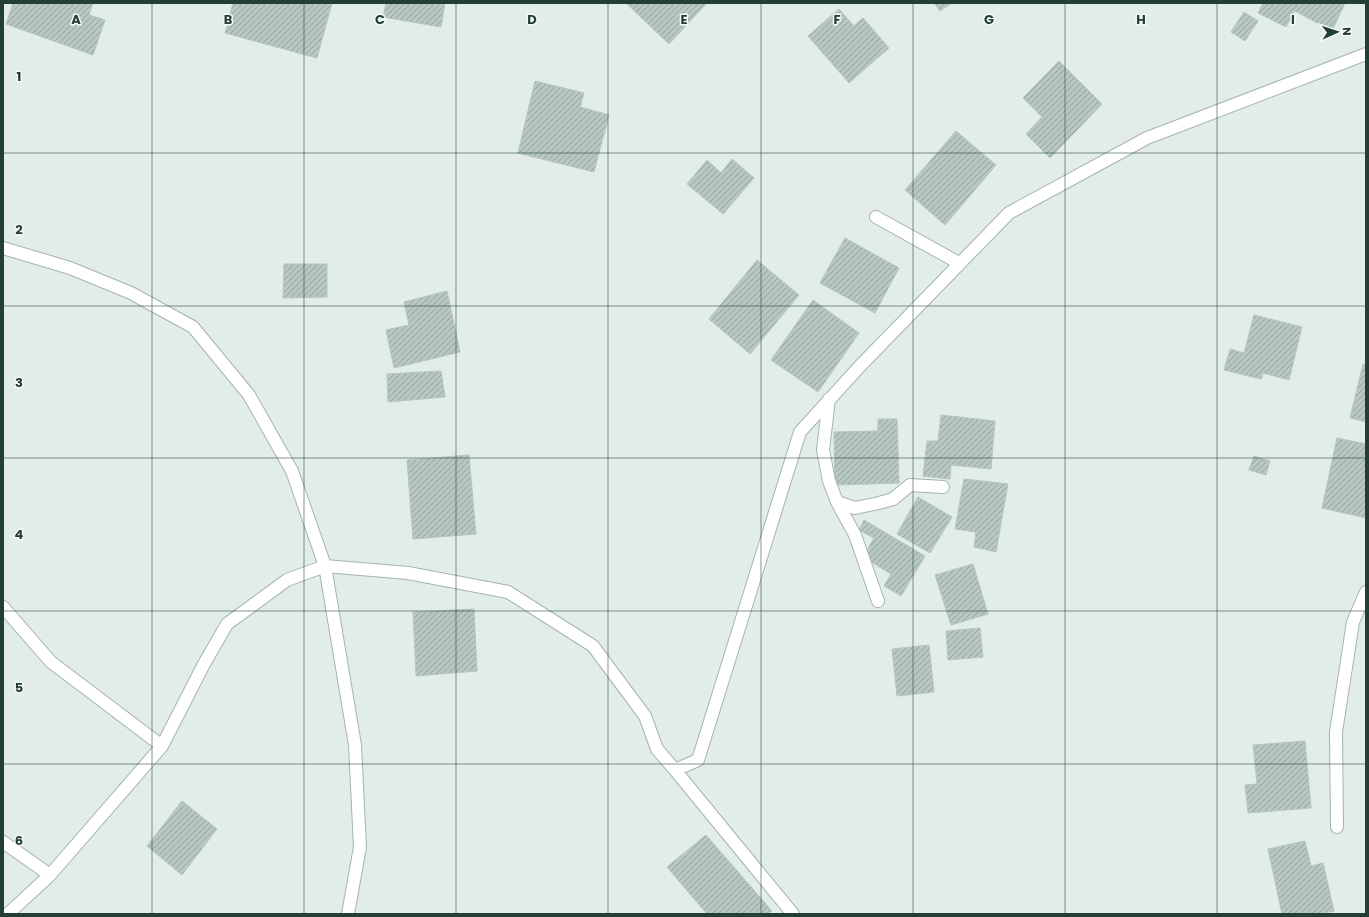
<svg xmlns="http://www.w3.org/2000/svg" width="1369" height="917" font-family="Poppins,sans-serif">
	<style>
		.building { fill: url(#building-hatch); stroke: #b4c6bf }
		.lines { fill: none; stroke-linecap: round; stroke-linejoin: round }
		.street-casing { stroke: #a5b4af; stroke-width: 14 }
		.street { stroke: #fff; stroke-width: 12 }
		.grid { fill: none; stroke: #223e36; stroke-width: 1; stroke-opacity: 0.55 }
		.grid-label { font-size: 13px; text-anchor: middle; font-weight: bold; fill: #223e36; stroke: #f3f9f6; stroke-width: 3; stroke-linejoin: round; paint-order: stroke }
	</style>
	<defs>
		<pattern id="building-hatch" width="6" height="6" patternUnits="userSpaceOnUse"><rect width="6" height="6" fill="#b7c7c1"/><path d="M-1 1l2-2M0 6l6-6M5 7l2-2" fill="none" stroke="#94a39e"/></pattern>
	</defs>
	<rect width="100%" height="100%" fill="#e2ece8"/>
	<path class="building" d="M13,3H93L89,15L105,20L93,55L6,24Z
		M233,3H332L317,58L225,33Z
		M386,3H445L441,27L383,17Z
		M626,3H707L669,44Z
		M934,3H952L940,11Z
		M1263,3H1345L1332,31L1295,11L1286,27L1258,13Z
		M839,9L854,26L863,18L889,48L849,83L808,36Z
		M1244,12L1258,21L1245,41L1231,32Z
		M1059,61L1102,104L1050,158L1026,134L1042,117L1023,98Z
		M535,81L584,93L580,107L609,115L594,172L518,153Z
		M956,131L996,165L945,225L905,190Z
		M732,159L754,178L723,214L687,184L707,160L721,173Z
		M845,238L899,268L875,313L820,283Z
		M757,260L799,295L750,354L709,319Z
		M284,264H327V297L283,298Z
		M447,291L460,352L394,368L386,330L409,325L404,302Z
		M813,300L859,333L818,392L771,360Z
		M1254,315L1302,327L1289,380L1263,373L1261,379L1224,370L1230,349L1244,353Z
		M1363,364L1366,365V422L1350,418Z
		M441,371L445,397L388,402L387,374Z
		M941,415L995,421L991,469L951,465L950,479L923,476L927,441H938Z
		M878,419H897L899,483L835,485L834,432L878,431Z
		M1337,438L1366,444V518L1322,508Z
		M469,455L476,534L413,539L407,460Z
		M1254,456L1270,461L1266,475L1249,470Z
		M964,479L1008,484L996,552L974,547L976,532L955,529Z
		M918,497L952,517L930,553L897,534Z
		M864,520L925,556L901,596L884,586L891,574L863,557L874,538L859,530Z
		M973,564L988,614L951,625L935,575Z
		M474,609L477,671L416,676L413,612Z
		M980,628L983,657L948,660L946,631Z
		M929,645L934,692L897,696L892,649Z
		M1305,741L1311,808L1248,813L1245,785L1257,784L1253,745Z
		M182,801L217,829L182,875L147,846Z
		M706,835L772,911L768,914H707L667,867Z
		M1305,841L1311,866L1323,863L1334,911L1319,914H1282L1268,849Z"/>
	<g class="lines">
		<defs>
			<path id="street" d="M876,217L959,263
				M3,248L70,268L131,293L193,327L249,395L292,471L325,566L355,745L360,847L348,914
				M829,399L823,450L829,481L837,502L855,508L879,503L893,499L910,485L943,487
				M837,502L855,535L878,601
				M3,607L51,662L162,746
				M675,770L793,914
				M1337,827L1336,732L1353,622L1366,592
				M3,842L50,875
				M8,914L50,875L162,746L204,664L227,624L287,580L325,566L408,573L508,592L593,646L645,716L657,749L675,770L698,760L800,432L860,366L1009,213L1147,138L1366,54"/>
		</defs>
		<use href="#street" class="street-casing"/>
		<use href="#street" class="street"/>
	</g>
	<path class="grid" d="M152,3V914M304,3V914M456,3V914M608,3V914M761,3V914M913,3V914M1065,3V914M1217,3V914M3,153H1366M3,306H1366M3,458H1366M3,611H1366M3,764H1366"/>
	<g class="grid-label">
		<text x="76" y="24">A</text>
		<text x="228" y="24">B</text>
		<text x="380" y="24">C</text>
		<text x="532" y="24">D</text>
		<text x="684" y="24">E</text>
		<text x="837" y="24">F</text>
		<text x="989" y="24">G</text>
		<text x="1141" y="24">H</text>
		<text x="1293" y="24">I</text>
		<text x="19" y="81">1</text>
		<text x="19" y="234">2</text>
		<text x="19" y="387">3</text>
		<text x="19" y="539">4</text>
		<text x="19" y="692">5</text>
		<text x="19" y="845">6</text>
	</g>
	<rect width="1369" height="917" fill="none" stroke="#223e36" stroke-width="8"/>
	<g transform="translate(1337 32) rotate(87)" stroke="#f3f9f6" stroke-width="3" paint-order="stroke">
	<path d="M0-3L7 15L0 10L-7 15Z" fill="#223e36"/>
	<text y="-6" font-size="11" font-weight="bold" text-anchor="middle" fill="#223e36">N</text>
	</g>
</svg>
